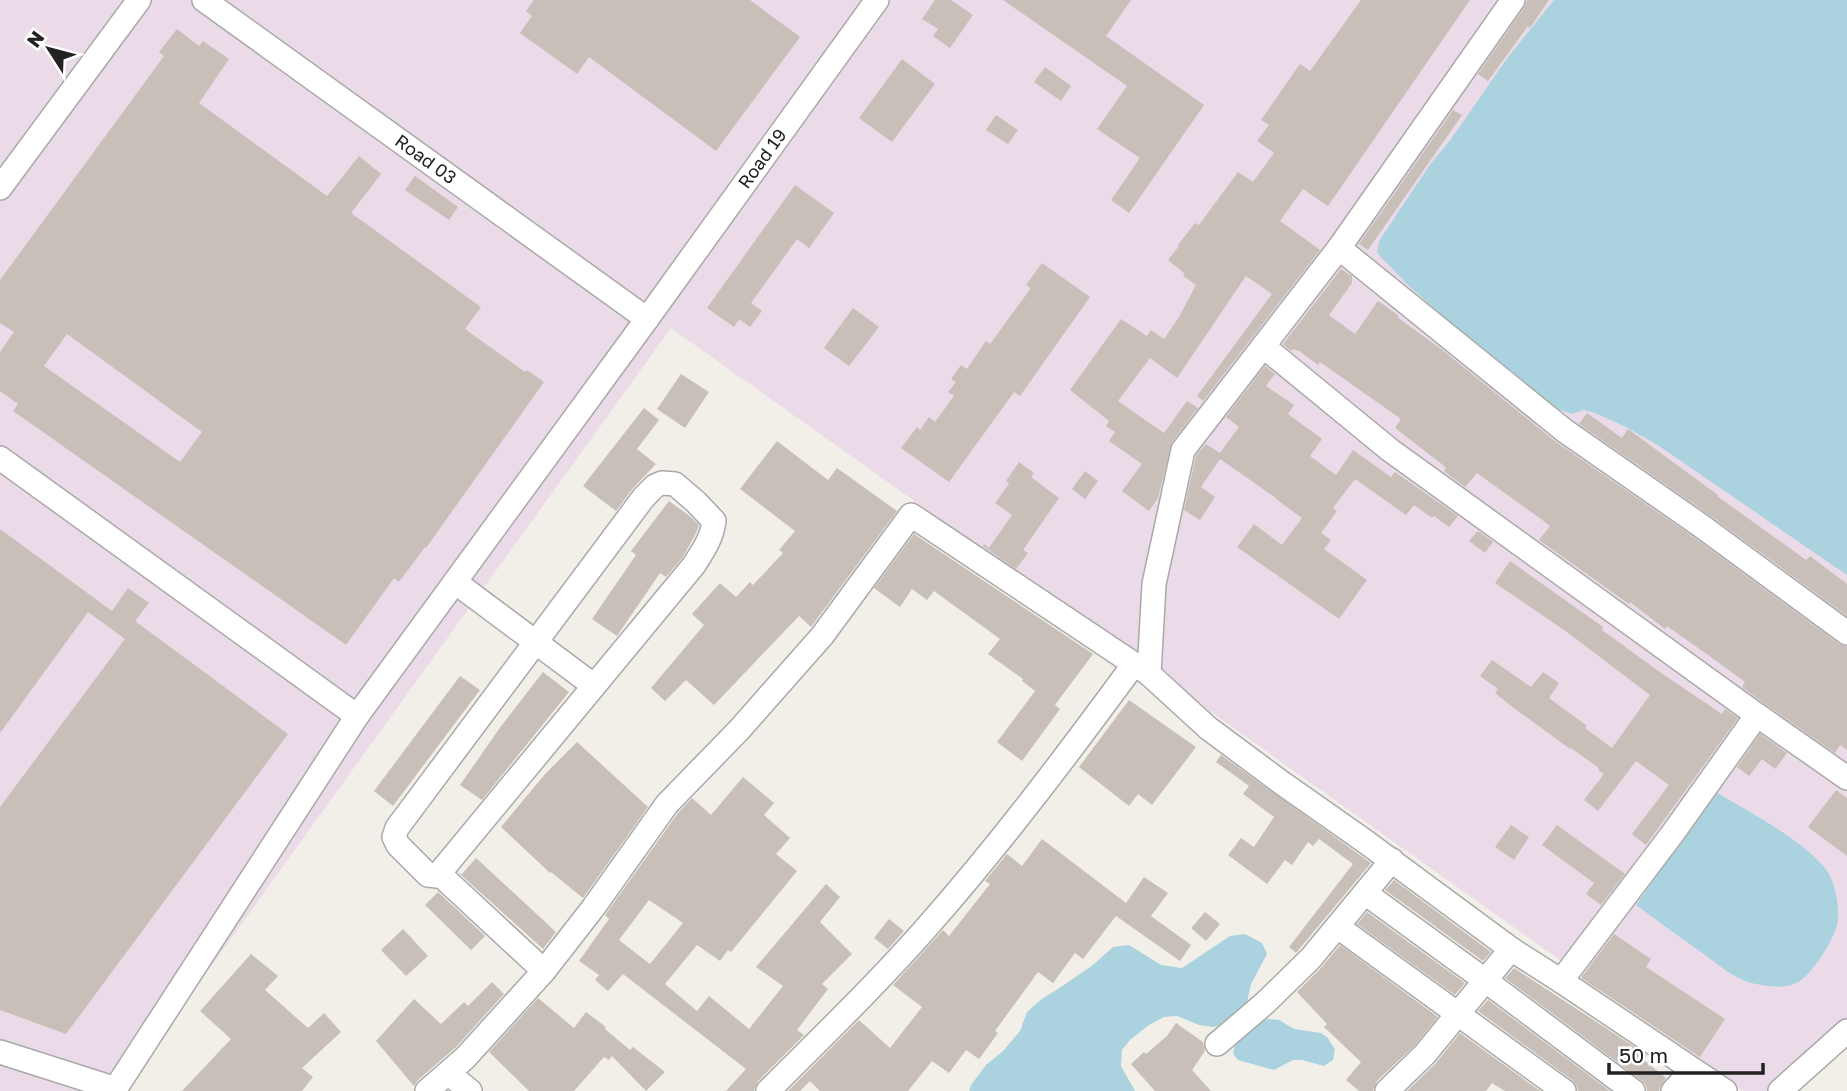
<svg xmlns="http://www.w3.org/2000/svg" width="1847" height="1091" font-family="'Golos Text',sans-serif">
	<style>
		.industrial { fill: #ebdbe8 }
		.water { fill: #aad3df }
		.building { fill: #c7bfb8; fill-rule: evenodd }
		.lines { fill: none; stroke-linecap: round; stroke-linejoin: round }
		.minor-casing { stroke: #a9a9a9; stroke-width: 26 }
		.minor { stroke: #fff; stroke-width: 23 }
		.labels { text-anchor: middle; stroke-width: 7; stroke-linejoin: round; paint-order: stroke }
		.street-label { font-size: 18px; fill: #222; stroke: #fff }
	</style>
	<rect width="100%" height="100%" fill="#f2efe9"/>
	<path class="industrial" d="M0,0H1847V1041L1793,1091H1744L671,328L121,1091H0Z"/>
	<path class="water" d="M1554,0H1847V575L1659,446L1626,427L1595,413L1584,410L1572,414L1552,407L1472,343L1408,285L1377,253L1379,241L1429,166L1451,139L1508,57Z
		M1716,792C1749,812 1801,839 1825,868C1835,880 1841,910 1837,925C1833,941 1810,979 1794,984C1780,989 1765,986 1751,983C1733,978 1716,963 1701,952C1679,937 1658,921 1636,905Z
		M1245,934L1262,943L1267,954L1251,984L1247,1002L1240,1013L1228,1024L1213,1027L1199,1025L1177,1016L1164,1017L1149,1025L1130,1040L1122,1050L1121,1066L1135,1091H969L971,1085L986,1065L1003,1051L1020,1031L1027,1012L1043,998L1058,989L1093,965L1113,947L1129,945L1161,965L1182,968L1230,936Z
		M1269,1019L1279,1020L1294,1029L1321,1033L1327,1037L1335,1049L1333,1060L1324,1066L1302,1060H1293L1274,1070L1238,1060L1233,1054L1236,1040L1258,1021Z"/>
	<path class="building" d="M534,0H750L800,37L716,151L589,57L577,74L520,33L532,16L526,11Z
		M935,0H951L973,15L950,48L933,36L938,29L922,19Z
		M1003,0H1131L1106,36L1204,105L1129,213L1111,200L1140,158L1097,129L1127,86Z
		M1361,0H1470L1328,206L1303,189L1280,221L1320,250L1203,401L1197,396L1272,294L1246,276L1177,378L1150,358L1118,401L1164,433L1187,401L1198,408L1172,442L1158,498L1149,511L1122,491L1142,464L1109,441L1115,432L1106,426L1109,421L1070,390L1121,319L1147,336L1151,330L1164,339L1179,317L1196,285L1183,276L1185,274L1168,260L1179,246L1178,245L1195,223L1199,225L1238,172L1253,182L1274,153L1257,141L1269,125L1261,120L1300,64L1310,71Z
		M1527,0H1549L1530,28L1528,26L1488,81L1478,74L1524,8Z
		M177,29L199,46L203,41L229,59L199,103L327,196L359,156L381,174L351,213L481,307L465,329L525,372L527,370L544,382L426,548L425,547L399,582L394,578L346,645L13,411L18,404L0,391V352L14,332L0,323V280L164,56L159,52ZM67,334L202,432L180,462L44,366Z
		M902,59L935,84L892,142L859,118Z
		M1045,67L1071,86L1061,101L1034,82Z
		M1453,110L1462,115L1368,250L1359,244Z
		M996,115L1018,130L1008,144L986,130Z
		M415,176L458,207L449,220L405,190Z
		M795,185L834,213L809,248L797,239L751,303L762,311L750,327L739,319L734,327L707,308Z
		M1042,263L1090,297L1020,396L1014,392L949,482L901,448L917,427L920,430L929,417L935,422L954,396L948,392L956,382L951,379L961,365L967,369L986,341L990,344L1031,288L1026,285Z
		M1341,269L1352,276V283L1329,315L1355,334L1378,301L1399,316L1397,317L1441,349L1556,442L1692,536L1839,644L1847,647V750L1840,745L1835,753L1765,704L1742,687L1745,682L1708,655L1667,626L1665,629L1630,602L1629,604L1539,540L1550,526L1545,522L1477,473L1465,487L1444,471L1446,468L1443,465L1395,428L1401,419L1320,362L1318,365L1298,350L1297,351L1293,349L1291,351L1283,344Z
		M853,308L879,327L849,366L824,348Z
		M1265,366L1275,374L1266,386L1294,405L1288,414L1322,439L1310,456L1336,475L1353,450L1391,477L1395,472L1458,516L1449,527L1434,516L1432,518L1414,505L1406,515L1355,479L1333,508L1337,511L1321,533L1331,540L1324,549L1367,580L1339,619L1237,547L1254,524L1282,545L1302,518L1276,499V498L1220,459L1201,487L1215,497L1200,520L1184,510L1196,456L1206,444L1220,453L1239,427L1226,417Z
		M681,374L709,392L685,428L657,409Z
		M644,408L659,420L637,449L656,464L634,487L616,511L583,486Z
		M1587,413L1622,438L1628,429L1718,495L1717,496L1806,560L1810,556L1847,584V616L1708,514L1579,424Z
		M777,441L828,480L837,468L897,511L811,627L799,616L714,705L686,680L665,701L651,688L704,625L692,614L720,583L736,597L750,582L753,585L783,553L779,550L795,531L740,489Z
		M1019,462L1034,473L1031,477L1059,498L1023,550L1028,553L1016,569L983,546L984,544L989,548L1012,515L995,503L1009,484L1006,481Z
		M1085,471L1098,481L1085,499L1072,489Z
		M669,501L691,517L699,525L696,533L683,557L666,577L660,573L617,636L592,619L636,555L631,551Z
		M0,529L112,611L128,588L149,603L135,621L288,734L66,1034L0,1010V807L125,639L88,612L0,733Z
		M1478,531L1493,542L1485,553L1469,541Z
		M914,534L1093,654L1055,705L1060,709L1022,761L997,742L1035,691L1022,681L1023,679L988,654L1000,639L934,591L927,600L912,589L900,607L874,588Z
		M1510,561L1603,627L1602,630L1664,675L1722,714L1725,709L1738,718L1646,845L1632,834L1669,785L1636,761L1598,811L1584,800L1604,774L1598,770L1599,768L1571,748L1570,749L1514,708L1495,693L1498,689L1480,676L1492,660L1531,687L1543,672L1559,683L1549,698L1587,726L1585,728L1612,748L1650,695L1567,632L1495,583Z
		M543,672L569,692L482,800L460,785L499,729Z
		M460,676L480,690L393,806L374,791Z
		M1129,700L1196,747L1152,805L1138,794L1129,806L1079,767Z
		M1760,734L1787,753L1775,769L1762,759L1749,776L1737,767Z
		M577,742L648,807L583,898L551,872L550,873L501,827L546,773Z
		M1221,755L1371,863L1296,953L1289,947L1353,864L1319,839L1313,846L1308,842L1292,865L1285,860L1267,884L1228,855L1241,838L1254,847L1274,817L1243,794L1249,786L1216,762Z
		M743,777L774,803L764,815L790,838L776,854L797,871L731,952L728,950L720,961L697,945L665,984L697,1011L709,996L749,1029L783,986L756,967L826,884L840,897L820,922L852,954L822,984L828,989L797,1030L804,1035L758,1081L754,1091H726L746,1069L623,974L608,991L595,980L599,975L579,961L609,919L605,915L678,813L692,798L711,815ZM649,900L683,923L650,964L619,940Z
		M1836,790L1847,798V856L1808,827Z
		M1511,825L1529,837L1514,860L1495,847Z
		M1557,825L1625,874L1601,905L1586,894L1594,883L1542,845Z
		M1042,839L1126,903L1144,877L1168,893L1151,916L1191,945L1180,961L1116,916L1083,959L1075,953L1053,983L1038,972L995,1031L998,1033L979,1059L966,1050L949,1073L932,1061L908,1091H820L810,1081L800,1091H788L859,1020L890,1048L922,1007L893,985L943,930L949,936L990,884L985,881L1007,854L1022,866Z
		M476,858L556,932L543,949L459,873L462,874Z
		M1394,880L1491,952L1483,961L1385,890Z
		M438,892L485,936L471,950L425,905Z
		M1205,912L1220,924L1206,941L1191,928Z
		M1367,912L1465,983L1455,995L1357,924Z
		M889,919L904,931L888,949L874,938Z
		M403,929L428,956L406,976L381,950Z
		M1614,934L1651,959L1646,967L1725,1019L1700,1057L1581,978Z
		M1340,945L1438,1017L1415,1045L1377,1081L1373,1091H1359L1346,1080L1361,1062L1324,1027L1327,1024L1297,992L1321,968Z
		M251,954L278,976L265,990L308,1028L324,1013L341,1032L302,1068L313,1077L302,1091H182L231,1039L200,1011Z
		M1514,968L1647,1055L1644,1060L1666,1078L1660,1087L1659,1091H1647L1646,1085L1641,1080L1505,978Z
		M492,982L504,994L455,1048L418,1080L414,1086L376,1041L414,999L441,1024L464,1002L468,1006Z
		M538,998L574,1028L586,1012L606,1027L605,1029L630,1050L633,1047L665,1072L646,1091L612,1056L609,1060L604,1057L574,1091H529L489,1052Z
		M1488,1000L1610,1091H1578L1576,1085L1572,1080L1478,1011Z
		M1176,1023L1203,1042L1205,1051L1192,1070L1211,1091H1155L1131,1064L1144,1052L1146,1054L1167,1036Z
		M1460,1033L1540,1091H1505L1492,1083L1486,1091H1407L1435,1064Z"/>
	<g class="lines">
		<defs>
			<g id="minor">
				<path id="s1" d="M204,0L647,319"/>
				<path d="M0,188L139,0"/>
				<path d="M1339,248L1565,431L1700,525L1847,633"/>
				<path d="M1263,346L1390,450L1757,715L1673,833L1561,981"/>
				<path d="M0,458L357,716"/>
				<path d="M662,483L675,484L696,502L714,521C712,538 703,551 694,565L437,876L428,875L398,845L394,837L397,828L644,497L655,486Z"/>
				<path d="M455,582L593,685"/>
				<path d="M1149,674L1208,728L1282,783L1366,842L1511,949L1561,981L1725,1091"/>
				<path d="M1757,715L1847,778"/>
				<path d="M447,881L544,971"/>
				<path d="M1365,893L1486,981L1633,1091"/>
				<path d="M1338,927L1564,1091"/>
				<path d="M1217,1044L1265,1003L1311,958L1392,860"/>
				<path d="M0,1052L116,1089"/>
				<path d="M448,1073L470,1091"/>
				<path id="s2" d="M114,1091L357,716L647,319L877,0"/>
				<path d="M427,1091L465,1058L544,971L593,908L667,804L739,730L822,636L911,515L1149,674L1154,584L1183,450L1339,248L1513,0"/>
				<path d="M768,1091C822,1037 877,984 927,927C1001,843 1068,754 1134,664"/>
				<path d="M1387,1091L1425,1054L1511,949"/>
				<path d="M1673,1091L1688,1075L1701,1090"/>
				<path d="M1780,1091L1847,1031"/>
			</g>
		</defs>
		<use href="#minor" class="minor-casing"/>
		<use href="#minor" class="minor"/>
	</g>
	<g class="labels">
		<g class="street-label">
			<text dy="6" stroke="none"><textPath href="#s1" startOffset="273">Road 03</textPath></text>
			<text dy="6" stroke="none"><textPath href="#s2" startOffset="1136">Road 19</textPath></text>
		</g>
	</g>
	<g transform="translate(49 49) rotate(306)" stroke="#ffffff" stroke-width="5" paint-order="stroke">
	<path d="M0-5L12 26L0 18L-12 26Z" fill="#222222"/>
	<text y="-10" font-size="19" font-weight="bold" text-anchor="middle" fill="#222222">N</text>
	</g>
	<path d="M1609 1063v10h154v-10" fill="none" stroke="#222222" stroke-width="3.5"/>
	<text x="1619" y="1063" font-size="21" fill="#222222" stroke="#ffffff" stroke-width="5" paint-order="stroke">50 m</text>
</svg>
